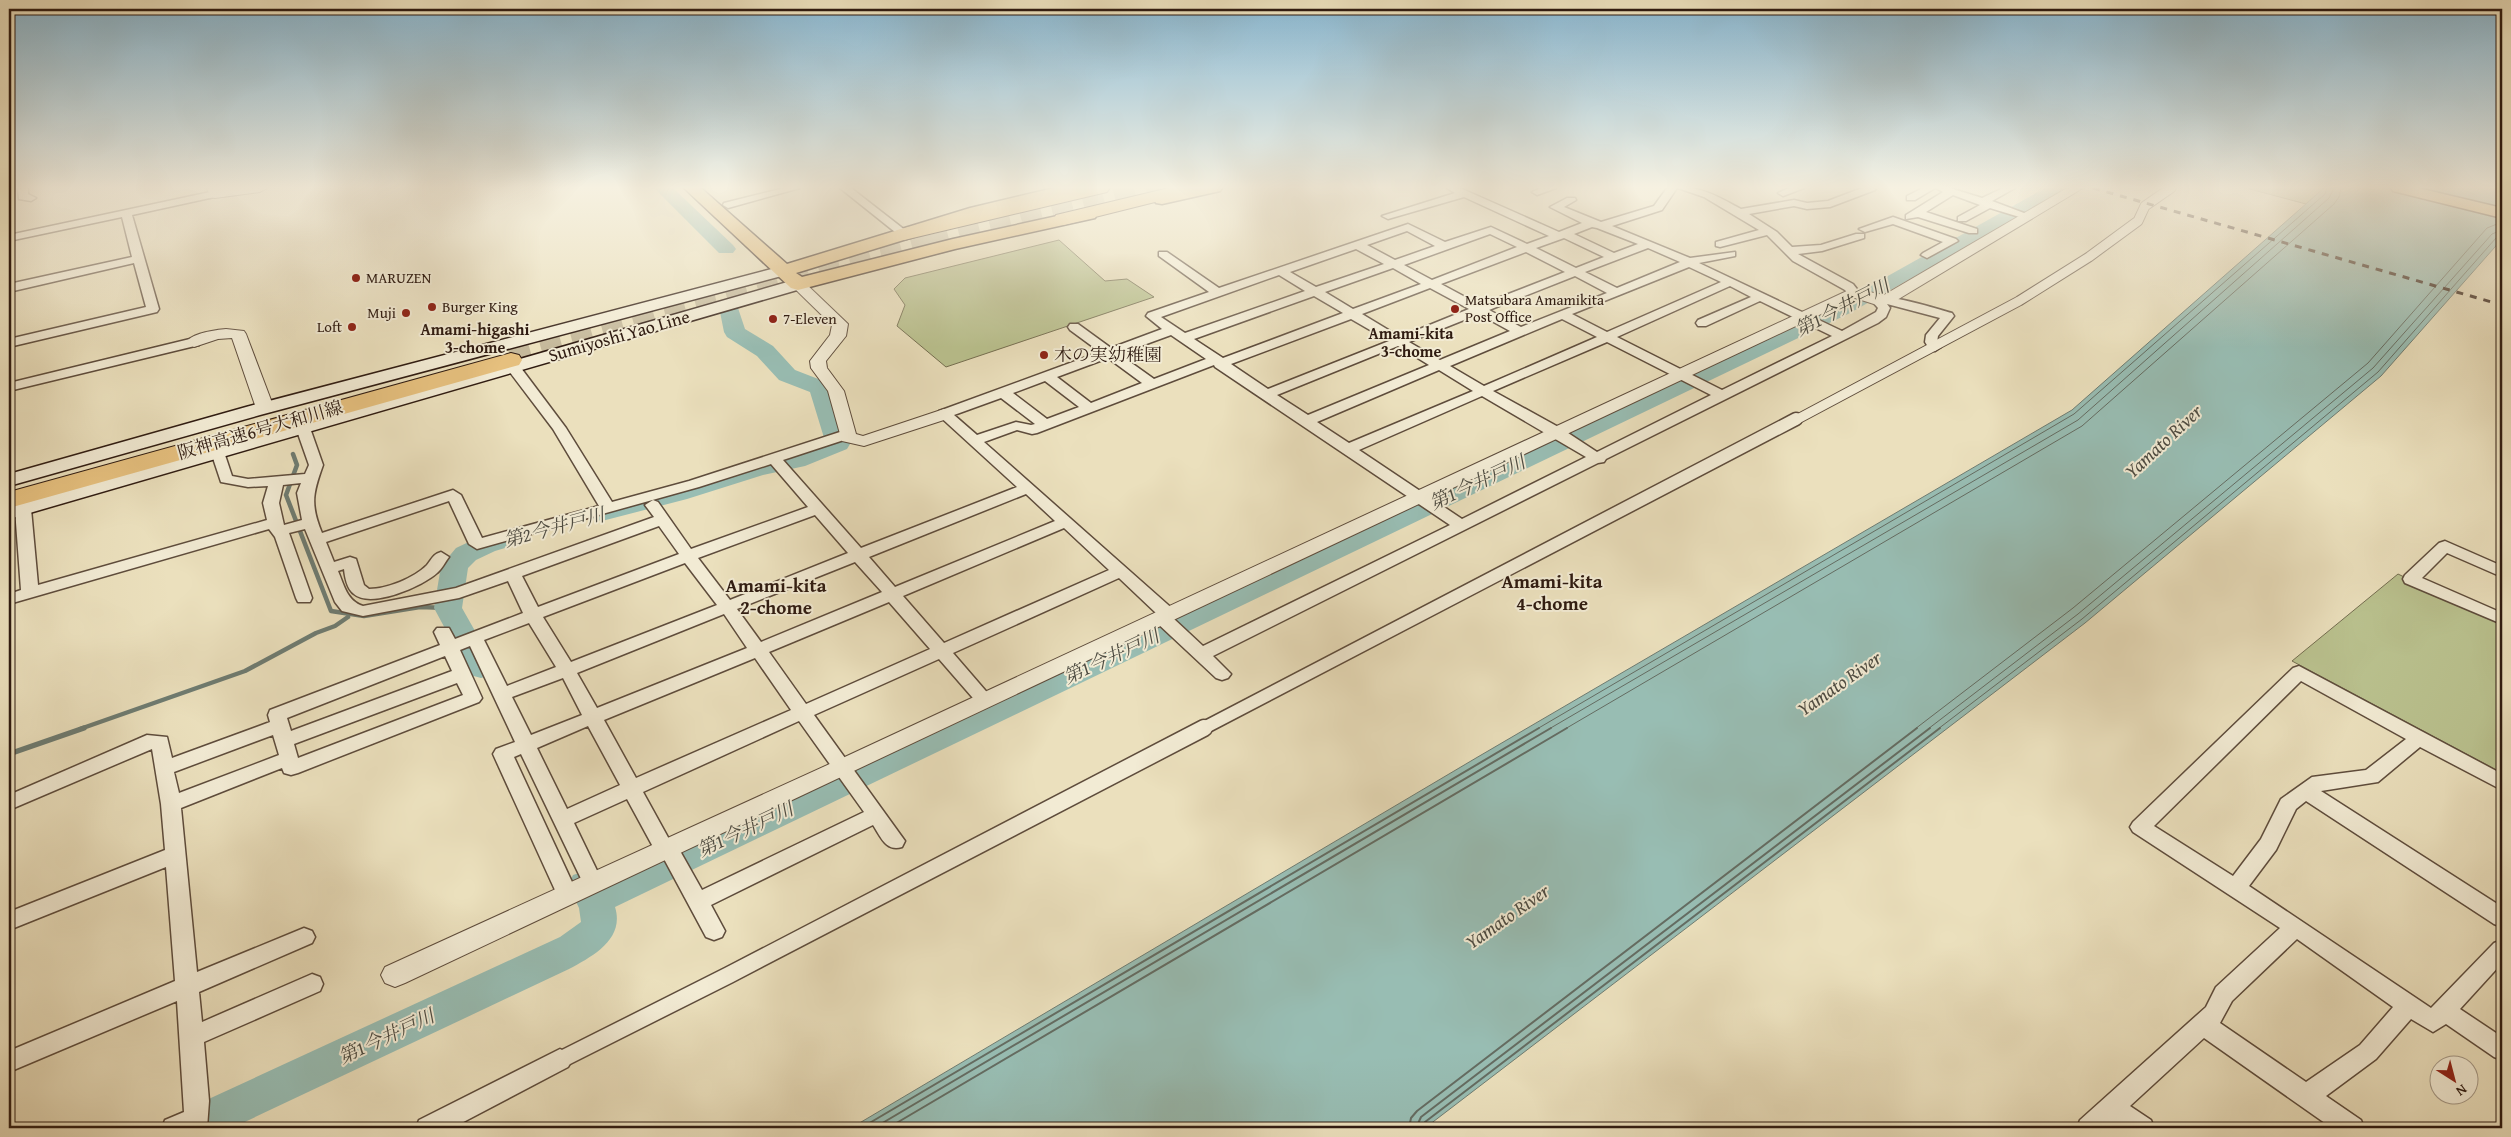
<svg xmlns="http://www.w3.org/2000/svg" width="2511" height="1137" font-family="'Gentium Book Plus','Noto Serif JP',serif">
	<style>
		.green { fill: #bac28f; stroke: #746e50 }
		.water { fill: #98bdb3; stroke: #6e7c72 }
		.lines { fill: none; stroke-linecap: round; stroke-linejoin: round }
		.shore-far1 { stroke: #646c62; stroke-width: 1 }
		.shore { stroke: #646c62; stroke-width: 2 }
		.stream-far1 { stroke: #6e7c72; stroke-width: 4.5 }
		.stream { stroke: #6e7c72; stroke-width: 5.5 }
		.river { fill: #98bdb3; fill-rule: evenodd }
		.motorway-tunnel { stroke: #c5b99b; stroke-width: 21; stroke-dasharray: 21 11; stroke-linecap: butt }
		.pedestrian-far2-casing { stroke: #5e4c3c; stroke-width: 11 }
		.pedestrian-far1-casing { stroke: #5e4c3c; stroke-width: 15 }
		.pedestrian-casing { stroke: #5e4c3c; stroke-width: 19 }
		.minor-casing { stroke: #5e4c3c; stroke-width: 3 }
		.tertiary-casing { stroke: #5e4c3c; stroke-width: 2 }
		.secondary-casing { stroke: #2f1b11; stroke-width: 3 }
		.primary-casing { stroke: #2f1b11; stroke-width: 3 }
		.motorway-casing { stroke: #2f1b11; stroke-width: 2 }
		.pedestrian-far2 { stroke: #f2ebd4; stroke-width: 9 }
		.pedestrian-far1 { stroke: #f2ebd4; stroke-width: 12 }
		.pedestrian { stroke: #f2ebd4; stroke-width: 16 }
		.minor { fill: #f2ebd4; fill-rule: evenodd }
		.tertiary { fill: #f2ebd4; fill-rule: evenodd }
		.secondary { fill: #f2ebd4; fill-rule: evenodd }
		.primary { fill: #e6c07e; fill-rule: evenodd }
		.motorway { fill: #e6c07e; fill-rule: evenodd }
		.rail { stroke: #2f1b11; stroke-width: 3; stroke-dasharray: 7 7; stroke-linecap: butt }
		.poi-dot { fill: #8f2418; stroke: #f2ebd4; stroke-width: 2 }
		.labels { text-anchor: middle; stroke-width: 4; stroke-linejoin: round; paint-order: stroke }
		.far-poi-label { font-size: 15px; fill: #2f1b11; stroke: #f2ebd4; text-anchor: start }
		.far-neighbourhood-label { font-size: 16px; font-weight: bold; fill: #2f1b11; stroke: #f2ebd4 }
		.street-label { font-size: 18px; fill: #2f1b11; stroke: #f2ebd4 }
		.poi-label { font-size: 18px; fill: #2f1b11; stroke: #f2ebd4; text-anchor: start }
		.water-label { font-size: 19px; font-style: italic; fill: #4e4c42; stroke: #f2ebd4 }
		.neighbourhood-label { font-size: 19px; font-weight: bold; fill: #2f1b11; stroke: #f2ebd4 }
	</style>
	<rect width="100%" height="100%" fill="#ebe0bd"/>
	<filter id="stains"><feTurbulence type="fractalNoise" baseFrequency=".004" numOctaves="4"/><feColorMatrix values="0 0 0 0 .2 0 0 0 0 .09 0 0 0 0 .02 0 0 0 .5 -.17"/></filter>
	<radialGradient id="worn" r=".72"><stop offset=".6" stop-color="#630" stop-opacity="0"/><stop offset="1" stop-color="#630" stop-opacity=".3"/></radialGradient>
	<path class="green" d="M2246,188H2324L2306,204Z
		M1059,240L1105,281L1127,279L1154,297L946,367L897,326L905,305L894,289L905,278Z
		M2398,574L2502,624V773L2292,661Z"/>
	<path class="water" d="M2324,188H2502V239L2381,376L2085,623L1425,1128H851L1476,758L2072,410Z"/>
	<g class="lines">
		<path class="shore-far1" d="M1537,729L2074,414L2325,194L2327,188
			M1549,729L2078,420L2329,198L2334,188
			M1565,729L2082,426L2334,204L2339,197L2341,188
			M1915,729L2073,608L2368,363L2487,228L2502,222
			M1928,729L2078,614L2373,368L2492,234L2502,230
			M1938,729L2082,619L2378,372L2496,238L2502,236"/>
		<path class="shore" d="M861,1128L1539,728
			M874,1128L1551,728
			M888,1128L1567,728
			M1409,1128L1411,1118L1417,1111L1917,728
			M1416,1128L1421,1117L1930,728
			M1423,1128L1425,1122L1940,728"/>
		<path class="stream-far1" d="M293,454L297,465L286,495L331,611L364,616L420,607L448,608
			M80,729L245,671L316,633L335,626L348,617"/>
		<path class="stream" d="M9,754L84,728"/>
		<path class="river" d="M654,188H673L733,245L736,249L733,253H719Z
			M2045,188H2066L2063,192L1850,313L615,907C625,939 593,956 569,969L232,1128H170L176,1114L560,937L581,922L579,908L568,885L573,875L586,871L599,875L602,881L1836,305Z
			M731,306L738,308L745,329L773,346L795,370L826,382L836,395L843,426L850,444L847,449L805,466L763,475L687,499L602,521L593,519L589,513L593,507L669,489L748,464L789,455L825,441L810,392L779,380L757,356L727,337L724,332L720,312L724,308Z
			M512,529L521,531L525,537L521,543L495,551L476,560L468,568L462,608L496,668L492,675L481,678L470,675L434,608L441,566L456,548L475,539Z"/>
		<path class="motorway-tunnel" d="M929,246L1160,188
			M633,318L947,233
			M511,360L656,320"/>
		<defs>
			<path id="pedestrian-far2" d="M1794,421L2019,301L2089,257L2138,221L2145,206L2171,188"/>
			<path id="pedestrian-far1" d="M1202,729L1796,419"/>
			<path id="pedestrian" d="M560,1060L729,975L1204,728"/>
			<path id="minor" d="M18,188H28V194L36,198L31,201L19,199Z
				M784,188H800L728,208L723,205L724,203Z
				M840,188H851L910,234L908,236H900Z
				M1447,188H1460L1559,232L1582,223L1550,207L1567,198H1575L1576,200L1564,207L1601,222L1654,206L1667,188H1677L1662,210L1612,226L1690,258L1735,252V256L1699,263L1842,331L1876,312L1878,308L1871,300C1880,290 1937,309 1952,313L1954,316L1938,336L1937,342L1941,347L1935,351L1930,350L1925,342L1926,335L1940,318L1887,304L1890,308L1886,317L1878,323L1606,459L1604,462L1598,463L1213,656L1231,674L1228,678L1222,680L1216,678L1156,622L1154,618L1157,614L1119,578L953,653L991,697L994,701L991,705L985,707L979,705L939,659L814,715L905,841L902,847C886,852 881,837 873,825L711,905L725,931L722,937L714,940L706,937L663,857L658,856L627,799L574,823L603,883L600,889L593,891L586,889L521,754L514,757L578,895L574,901L567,903L560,901L493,754L496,749L515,742L470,646L460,650L482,698L479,702L298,773L291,775L284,773L282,768L181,808L197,972L304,928L312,931L315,937L312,943L199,992L202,1022L312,974L320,977L323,984L320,991L204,1042L209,1101L207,1128H162L165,1120L184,1112L177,1001L9,1072V1051L175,981L166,867L9,930V912L165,850L161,804L152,749L9,810V795L147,735L167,737L172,758L270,722L268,715L270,710L440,645L434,632L437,628H449L455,639L523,613L508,581L459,598L363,616L342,611L335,602L305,529L289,533L312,598L310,602H298L296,598L275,537L269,529L9,604V594L21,590L15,509L18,506L23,504L31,509L38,585L267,520L263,503L268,486L248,487L221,482L211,452L218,448L223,449L232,476L248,479L305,474L309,465L296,428L303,424L310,428L323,465C313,493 310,504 322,533L453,490L461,495L482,538L599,506L553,429L506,367L513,363L518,364L566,428L612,502L689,481L843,431H853L855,434L853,437L783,460L861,548L1017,487L937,414L939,411L1100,352L1070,330L1068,327L1070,324H1078L1111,348L1162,329L1146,316L1148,313L1209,292L1159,256V252H1167L1219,288L1408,224L1445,242L1491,227L1527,244L1549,236L1464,197L1388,219L1382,216L1455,193ZM1592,227L1597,228L1638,244L1614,253L1574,234ZM1407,231L1435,246L1395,260L1367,245ZM1490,234L1517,247L1432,280L1404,265ZM1564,238L1604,257L1576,268L1536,248ZM1648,248L1680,262L1617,288L1585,272ZM1356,249L1384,264L1316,287L1290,272ZM1526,252L1565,272L1480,305L1441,284ZM1689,267L1721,282L1607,332L1572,314ZM1393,268L1421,284L1353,309L1325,292ZM1279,275L1305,291L1185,333L1161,317ZM1575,276L1607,293L1521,327L1489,310ZM1730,286L1751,297L1698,320L1696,323L1698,326H1706L1760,301L1832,336L1722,390L1617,337ZM1430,288L1469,309L1400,337L1362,314ZM1314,296L1343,313L1223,358L1194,339ZM1479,314L1510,331L1440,360L1409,342ZM1351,319L1389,341L1268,389L1231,364ZM1562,319L1597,337L1484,386L1450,366ZM1171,335L1206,359L1154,379L1119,354ZM1607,342L1711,395L1597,452L1562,429L1493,391ZM1398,346L1429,365L1308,415L1277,395ZM1108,358L1142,383L1091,403L1057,377ZM1214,365L1215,367L1450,525L1203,646L1174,619L1177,615L1175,611L984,442L1017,430L1032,434L1037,433ZM1439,370L1473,391L1349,443L1317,422ZM1045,381L1079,407L1047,419L1013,393ZM1482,396L1586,457L1462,519L1359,450ZM1001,398L1035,424L1031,425L1016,422L977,435L954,415ZM771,464L808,507L691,549L658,502L653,500L645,505L654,517L456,588L363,606C347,601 344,585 338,571L344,569C345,578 347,589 354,594C371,609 423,586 437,573C442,569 445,562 449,557L441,552C433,554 432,559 427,565C414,578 387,589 369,589L364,585L356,559L350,557L334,562L326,542L449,501L469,544L477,549L699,487ZM301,483L297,493L302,520L284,525L279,503L283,485ZM1026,494L1055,521L895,587L869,557ZM815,515L848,553L730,600L698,558ZM659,526L679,554L538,607L522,576ZM1064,528L1109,570L944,643L903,596ZM855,562L882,592L761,642L737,609ZM685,563L717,605L571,662L543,617ZM889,602L930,649L806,704L769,652ZM724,614L747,648L597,708L577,673ZM529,623L556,667L507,686L484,640ZM445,656L452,671L291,731L287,718ZM755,658L791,710L636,778L604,720ZM563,678L582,715L531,735L512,697ZM457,683L463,695L298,758L294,744ZM799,721L864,812L702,890L675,842L670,841L643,792ZM588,726L620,785L567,809L537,748ZM273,735L279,755L179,793L174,772Z
				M1541,188H1556L1537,195L1532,192Z
				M1678,188C1702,186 1720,198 1741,209L1794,200L1807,203L1828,201L1862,188H1876L1875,190L1830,207L1807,209L1794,206L1749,214L1777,232L1792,247L1821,245L1856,234H1864V238L1822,251L1798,254L1853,284L1860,293L1854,297L1850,296L1845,290L1793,261L1767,235L1720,247L1716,246V242L1759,230L1704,197Z
				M1789,188H1804L1783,196L1778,193Z
				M1923,188H1935L1915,200H1907V196Z
				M1936,188H1950L1982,198L2003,188H2015L1992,201L2032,216L2026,219L1990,208L1966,221H1958V217L1980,205L1953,195L1926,212L1977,229V233H1969L1918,217L1906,219V215L1943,192Z
				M215,191L220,194L219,196L132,215L159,309L157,312L9,347V339L146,307L134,263L9,292V284L132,257L122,217L9,241V235Z
				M1893,217L1956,239L1958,241L1927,258L1921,255L1923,253L1943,242L1893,224L1865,232L1859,229Z
				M194,338L199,339L200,342L199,345L9,391V383Z
				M2445,541L2502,566V577L2447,553L2422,578L2502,613V624L2405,583L2403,579L2405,575L2439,543Z
				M2299,666L2502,774V790L2420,747L2378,782L2321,791L2502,907V927L2494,924L2306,801L2296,809L2276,850L2249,886L2431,1008L2494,943L2502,940V963L2460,1009L2502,1037V1060L2494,1057L2446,1024L2433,1032L2411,1019L2376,1059L2326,1096L2361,1120L2364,1128H2332L2204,1038L2130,1106L2151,1120L2154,1128H2122L2113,1122L2106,1128H2077L2080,1120L2206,1007L2216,987L2280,928L2133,832L2130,827L2133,822L2293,668ZM2301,681L2406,739L2366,770L2312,777L2281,799L2261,839L2233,876L2154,826ZM2297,939L2393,1007L2360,1045L2306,1082L2220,1023L2232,1001Z
				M560,1049L568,1053L572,1060L568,1067L452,1128H416L419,1120Z"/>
			<path id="tertiary" d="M207,188H267L260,192L215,198L210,197Z
				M2067,188H2083L1892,303L1877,305L1855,298L405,983L395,987L385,983L381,975L385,967L834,762L1849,290L1854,289L1884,295Z
				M798,280L803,281L848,324L846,336L826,361L827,368L844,391L856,434L863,436L944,409L950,410L953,414L950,418L864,446L842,441L828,391L811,368L810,361L830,335L832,325L793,287L791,284L793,281Z
				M226,329L244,331L246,334L274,408L271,412H259L256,408L232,338L218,339L194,347L186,342C193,333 215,330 226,329Z"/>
			<path id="secondary" d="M783,266L791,271L789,274L260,415L9,486V474L246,407Z
				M798,279L804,280L806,284L804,288L9,519V506Z"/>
			<path id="primary" d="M684,188H701L787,264L970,208L1054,188H1080L1078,191L982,216L796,273L802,277L953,239L1089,209L1095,210L1097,214L1095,218L955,249L798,290L791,288L777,275Z
				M1193,188H1222L1220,191L1162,204L1156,203L1154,199L1156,195Z
				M2391,188H2418L2502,208V218L2393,191Z"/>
			<path id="motorway" d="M1079,188H1110L1107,192L904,240L897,238L894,234L897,230Z
				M1169,188H1198L1195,192L1063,225L1056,223L1054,219L1056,215Z
				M511,353L519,355L522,360L519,365L9,508V492Z"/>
		</defs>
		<use href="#pedestrian-far2" class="pedestrian-far2-casing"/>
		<use href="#pedestrian-far1" class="pedestrian-far1-casing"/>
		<use href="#pedestrian" class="pedestrian-casing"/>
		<use href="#minor" class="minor-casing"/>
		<use href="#tertiary" class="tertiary-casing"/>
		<use href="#secondary" class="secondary-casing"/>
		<use href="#primary" class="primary-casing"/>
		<use href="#motorway" class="motorway-casing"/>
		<use href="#pedestrian-far2" class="pedestrian-far2"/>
		<use href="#pedestrian-far1" class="pedestrian-far1"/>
		<use href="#pedestrian" class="pedestrian"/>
		<use href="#minor" class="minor"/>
		<use href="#tertiary" class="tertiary"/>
		<use href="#secondary" class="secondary"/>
		<use href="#primary" class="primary"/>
		<use href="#motorway" class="motorway"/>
		<path class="rail" d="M2093,188L2502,305"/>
	</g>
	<linearGradient id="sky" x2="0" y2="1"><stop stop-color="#88b8d3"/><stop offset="0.54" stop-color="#f6f1e1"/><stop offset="1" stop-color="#f6f1e1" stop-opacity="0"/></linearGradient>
	<rect width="2511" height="347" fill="url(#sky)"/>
	<g class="poi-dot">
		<circle cx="356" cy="278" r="5"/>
		<circle cx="432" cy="307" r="5"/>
		<circle cx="1455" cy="309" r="5"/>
		<circle cx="406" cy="313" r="5"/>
		<circle cx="773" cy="319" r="5"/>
		<circle cx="352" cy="327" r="5"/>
		<circle cx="1044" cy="355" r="5"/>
	</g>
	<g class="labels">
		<g class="far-poi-label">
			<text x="366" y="283">MARUZEN</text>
			<text x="1465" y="305">Matsubara Amamikita<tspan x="1465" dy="17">Post Office</tspan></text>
			<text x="442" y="312">Burger King</text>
			<text x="396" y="318" text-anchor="end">Muji</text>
			<text x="783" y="324">7-Eleven</text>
			<text x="342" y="332" text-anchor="end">Loft</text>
		</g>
		<g class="far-neighbourhood-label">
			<text x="475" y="335">Amami-higashi<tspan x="475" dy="18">3-chome</tspan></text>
			<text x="1411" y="339">Amami-kita<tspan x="1411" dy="18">3-chome</tspan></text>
		</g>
		<g class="street-label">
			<text transform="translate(619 336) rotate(-16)" y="6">Sumiyoshi Yao Line</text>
			<text transform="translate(260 430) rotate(-16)" y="6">阪神高速6号大和川線</text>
		</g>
		<g class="poi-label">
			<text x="1054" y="361">木の実幼稚園</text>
		</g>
		<g class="water-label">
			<text transform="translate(1842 307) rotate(-27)" y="7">第1今井戸川</text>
			<text transform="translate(2163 441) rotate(-43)" y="7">Yamato River</text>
			<text transform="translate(1477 482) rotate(-25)" y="7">第1今井戸川</text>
			<text transform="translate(554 527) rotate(-15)" y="7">第2今井戸川</text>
			<text transform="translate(1111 656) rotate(-25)" y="7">第1今井戸川</text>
			<text transform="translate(1839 683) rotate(-35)" y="7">Yamato River</text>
			<text transform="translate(745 829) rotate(-25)" y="7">第1今井戸川</text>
			<text transform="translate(1507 916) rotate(-35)" y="7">Yamato River</text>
			<text transform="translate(386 1036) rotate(-25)" y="7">第1今井戸川</text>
		</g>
		<g class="neighbourhood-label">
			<text x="1552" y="588">Amami-kita<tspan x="1552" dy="22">4-chome</tspan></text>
			<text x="776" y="592">Amami-kita<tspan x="776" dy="22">2-chome</tspan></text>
		</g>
	</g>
	<rect width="2511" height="1137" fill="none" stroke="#ebe0bd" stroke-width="30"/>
	<rect x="10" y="10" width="2491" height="1117" fill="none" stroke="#2f1b11" stroke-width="2.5"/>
	<rect x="15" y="15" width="2481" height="1107" fill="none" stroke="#2f1b11"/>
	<g transform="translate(2454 1080) rotate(144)"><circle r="24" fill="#f2ebd4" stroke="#a49886"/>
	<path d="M0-4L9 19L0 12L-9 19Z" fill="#8f2418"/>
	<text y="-8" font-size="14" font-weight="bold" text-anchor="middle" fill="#2f1b11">N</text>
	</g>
	<rect width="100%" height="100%" filter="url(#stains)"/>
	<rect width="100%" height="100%" fill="url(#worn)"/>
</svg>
